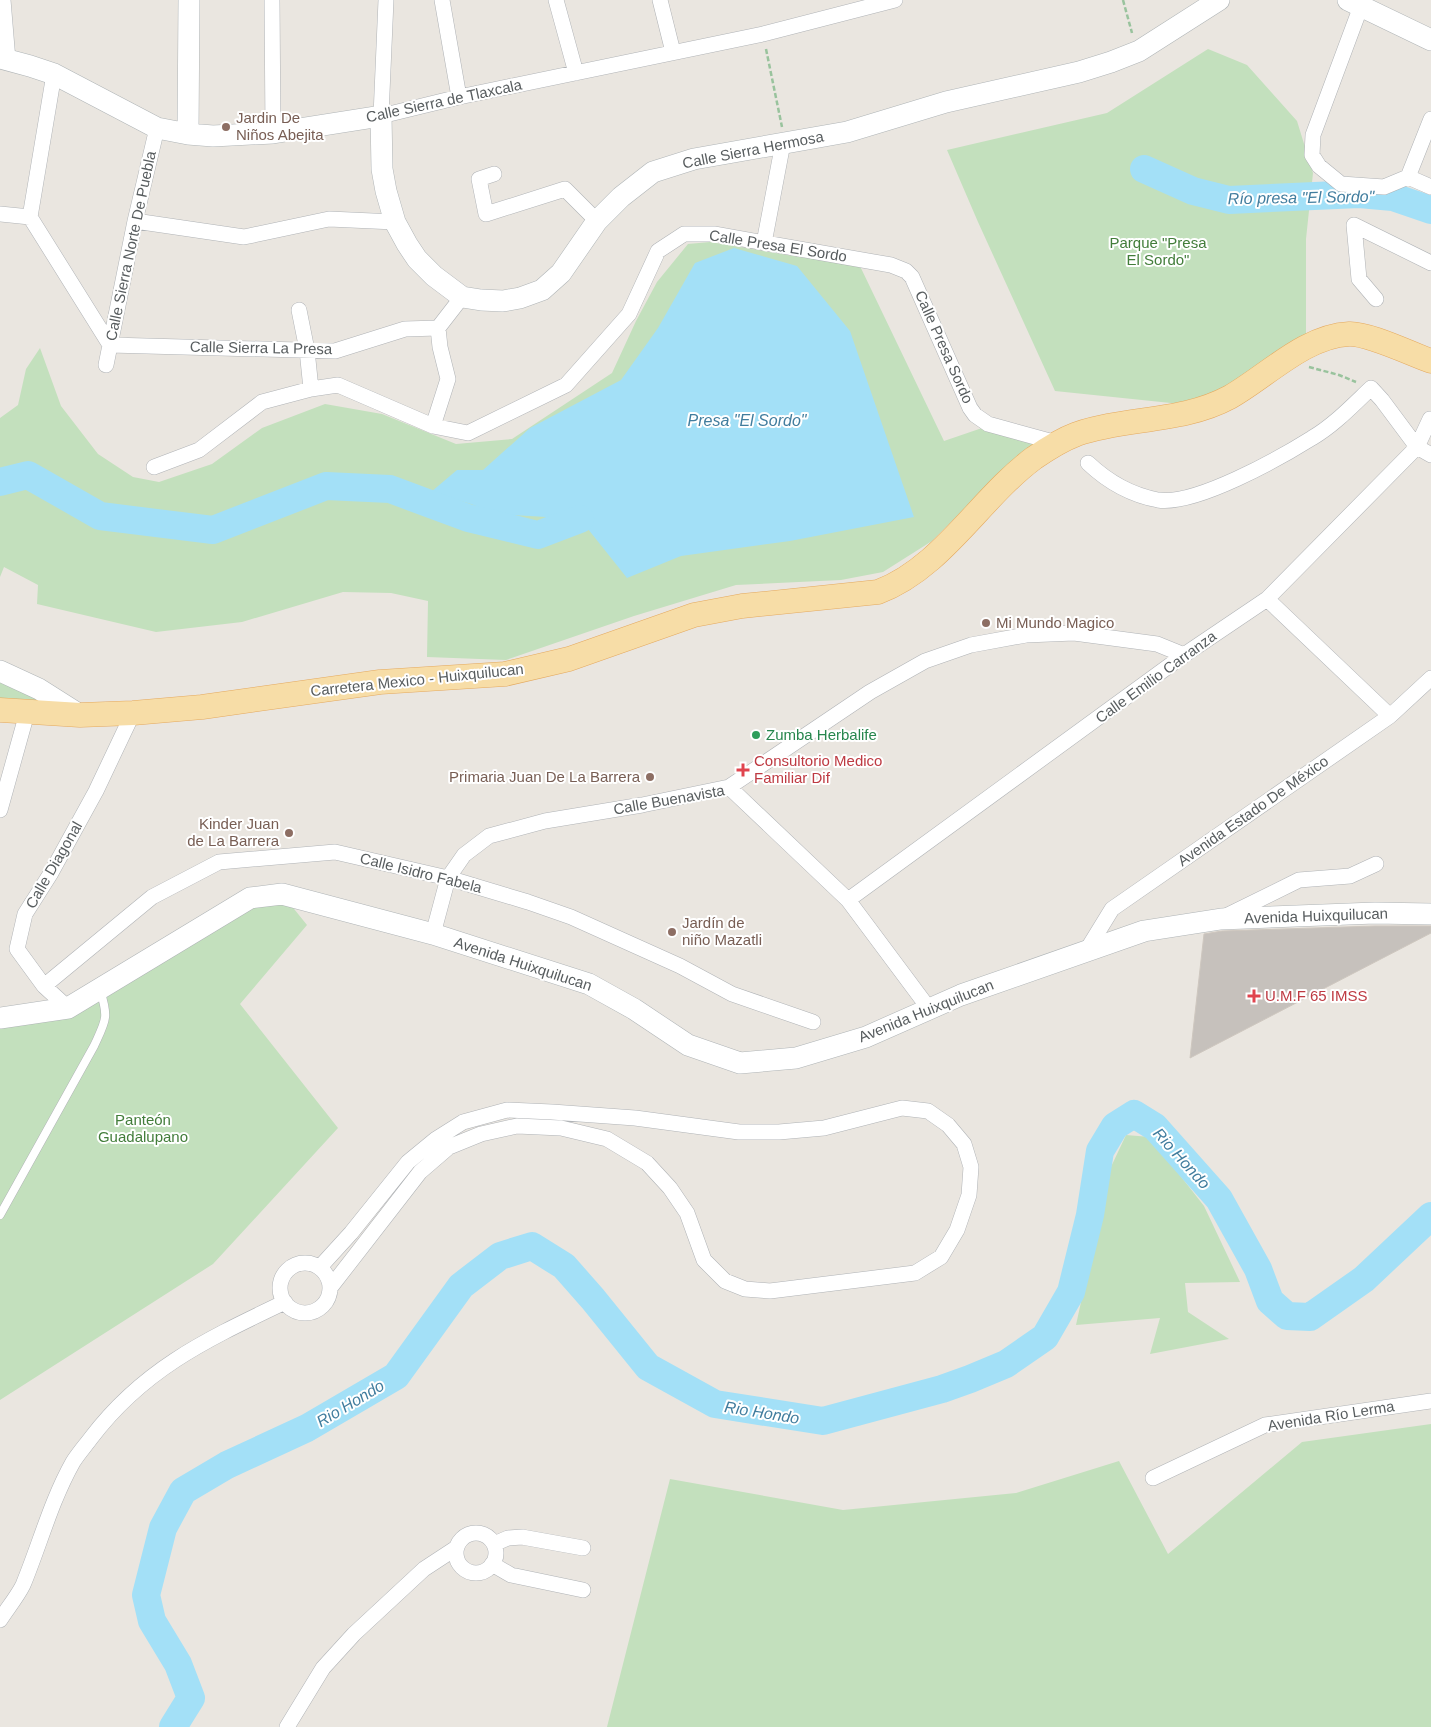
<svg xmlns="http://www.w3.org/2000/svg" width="1431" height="1727" font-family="Arial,sans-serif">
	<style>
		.green { fill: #c3e0bd }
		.water { fill: #a3e0f7 }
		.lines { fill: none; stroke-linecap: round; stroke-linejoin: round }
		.river { stroke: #a3e0f7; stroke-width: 28 }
		.building { fill: #c6c1bc; stroke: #cec7bf }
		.lane-casing { stroke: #b0b3b6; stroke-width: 9 }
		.street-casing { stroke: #b0b3b6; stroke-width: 16 }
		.secondary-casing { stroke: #afb4b6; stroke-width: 22 }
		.primary-casing { stroke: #e4a95f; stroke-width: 25 }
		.path { stroke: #99c39d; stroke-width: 2.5; stroke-dasharray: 5 2.5; stroke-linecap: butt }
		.lane { stroke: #fff; stroke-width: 8 }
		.street { stroke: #fff; stroke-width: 15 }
		.secondary { stroke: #fff; stroke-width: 21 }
		.primary { stroke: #f7dda7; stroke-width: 24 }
		.education-dot { fill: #8d6e63; stroke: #fff; stroke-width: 2 }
		.leisure-dot { fill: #2e9e5b; stroke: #fff; stroke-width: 2 }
		.health-dot { fill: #e0444e; stroke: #fff; stroke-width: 2 }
		.labels { text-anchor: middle; stroke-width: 4; stroke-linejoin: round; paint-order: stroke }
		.street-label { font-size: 15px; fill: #585d5f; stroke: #fff }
		.education-label { font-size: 15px; fill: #785e54; stroke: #fff; text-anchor: start }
		.park-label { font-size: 15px; fill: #427d3a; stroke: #fff }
		.leisure-label { font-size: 15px; fill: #27864d; stroke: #fff; text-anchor: start }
		.health-label { font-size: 15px; fill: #be3a42; stroke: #fff; text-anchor: start }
		.water-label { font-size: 16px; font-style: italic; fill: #417d9e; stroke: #fff }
	</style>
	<rect width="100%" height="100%" fill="#eae6e0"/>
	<path class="green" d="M1208,49L1247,65L1297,121L1313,173L1306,239V341L1234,388L1190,405L1055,391L978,222L947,150L1107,113Z
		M710,242L799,257L859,264L944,441L982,428L1035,444L990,483L932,541L883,572L841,580L736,585L634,616L506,660L427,657L428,601L391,593L343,592L242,622L156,632L37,604L38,585L4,567L0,577V418L18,405L26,369L40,348L61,406L98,454L133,477L159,482L212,464L262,428L325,404L382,414L456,444L512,439L612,373L636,321L657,282L688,244Z
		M0,678L51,705L0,703Z
		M282,894L307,925L240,1004L338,1128L213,1264L0,1400V1018L68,1007L250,898Z
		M1126,1135L1150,1137L1204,1206L1240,1282L1185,1283L1188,1312L1229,1339L1150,1354L1160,1318L1076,1325L1110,1169Z
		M1431,1424V1727H607L670,1479L843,1510L1016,1493L1119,1461L1168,1554L1302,1442Z"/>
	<path class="water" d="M734,248L797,266L850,331L914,517L790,541L681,556L627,578L580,519L497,514L471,504L431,492L457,470H483L530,428L621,380L658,328L695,263Z"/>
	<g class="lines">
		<path class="river" d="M1144,169L1193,191L1229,200L1359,194L1393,197L1431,210
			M0,482L28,475L100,516L213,530L326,486L390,489L468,518L538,535L580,519
			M173,1727L191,1698L178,1664L152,1621L146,1595L163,1528L183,1491L227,1465L307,1428L396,1376L461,1286L500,1256L532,1246L564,1266L593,1299L648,1367L715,1404L823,1421L942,1389L970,1379L1006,1364L1045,1337L1071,1292L1090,1215L1100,1151L1115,1126L1134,1114L1155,1127L1219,1199L1258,1269L1270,1301L1287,1316L1310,1317L1364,1279L1431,1216"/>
	</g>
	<path class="building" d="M1375,926H1431V933L1190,1058L1204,934L1222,931Z"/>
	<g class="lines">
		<defs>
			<path id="lane" d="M0,1215L94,1046C106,1020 109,1018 100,990"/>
			<path id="street" d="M3,0L8,60
				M272,0L273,133
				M386,0L381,116L459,97L763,34L895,0
				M442,0L459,97
				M556,0L576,73
				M660,0L673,52
				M1361,6L1313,135L1312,155L1319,166L1341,184L1384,187L1408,177L1431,187
				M494,174L479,179L486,214L565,189L597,221
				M1408,177L1431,119
				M0,214L30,217
				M30,217L110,345L335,351L405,329L438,328
				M30,217L54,74
				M135,221L244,237L329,219L395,222
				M1354,225L1431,263
				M1354,225L1359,279L1376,299
				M764,243L783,143
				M299,310L307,350L311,389
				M106,365L135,221L157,128
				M433,426L448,379L440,347L438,328L462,297
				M1088,463C1107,481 1131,495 1158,500C1195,506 1280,458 1312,438C1334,425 1352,406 1371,388L1382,400L1417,447L1431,455
				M154,467L199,450L262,402L311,389L338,385L433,426L468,433L566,385L629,314L658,251L684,234H714L891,265L906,271L912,277L970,408L975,415L988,424L1057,443
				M1267,599L1390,716
				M729,787L848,900L930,1010
				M0,810L27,713
				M848,900L1184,655L1267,599L1417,447L1430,419H1431
				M1226,916L1299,880L1350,876L1376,864
				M433,934L448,878L464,855L489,836L545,821L642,805L729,787L870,692L925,661L971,645L1026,635L1074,633L1157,644L1184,655
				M1085,953L1112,909L1390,716L1431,678
				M44,986L152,897L219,862L335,852L448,878L528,902L571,917L680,966L732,994L813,1022
				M68,1008L44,986L17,949L25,914L51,873L96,791L133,713
				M280 1288a25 25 0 1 1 50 0a25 25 0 1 1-50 0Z
				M320,1267L351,1233L408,1162L436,1139L463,1122L507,1110L552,1112L635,1118L739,1132H779L824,1128L902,1108L928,1111L948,1125L964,1144L971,1167L969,1195L957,1230L941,1257L915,1273L770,1291L745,1289L725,1281L704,1260L687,1213L670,1188L647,1163L607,1139L561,1128L517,1126L481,1134L449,1147L420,1172L330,1288
				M1153,1478L1265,1425L1431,1401
				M456 1553a20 20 0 1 1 40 0a20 20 0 1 1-40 0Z
				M494,1544L508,1538L522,1537L583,1548
				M492,1564L511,1575L583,1590
				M0,1620C7,1609 17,1597 23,1585C40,1544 51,1501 73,1462C78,1454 85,1446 91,1438C144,1368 208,1339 285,1302
				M287,1727L323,1668L354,1634L424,1569L456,1548"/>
			<path id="secondary" d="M1348,0L1431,40
				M0,58L30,66L54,74L157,128L188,134L213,136L273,133L381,116L382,169L386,191L395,222L407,244L417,259L434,276L462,297L481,300L503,301L520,298L542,290L561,273L597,221L621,197L653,172L694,159L847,132L946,102L1079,72L1111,62L1139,51L1219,0
				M188,134L189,0
				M0,671L39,689L80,715
				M0,1018L68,1008L250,898L282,894L433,934L589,984L634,1009L688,1045L740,1063L796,1058L866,1037L961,995L1144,931L1221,919L1375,913L1431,914"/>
			<path id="primary" d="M0,710L80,715L133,713L202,707L380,682L505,674L569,659L694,615L742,606L878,592C942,568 980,498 1034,458C1047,449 1061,440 1077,434C1126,417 1182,423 1230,397C1267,376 1305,336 1349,334C1368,333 1411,354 1431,361"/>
		</defs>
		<use href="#lane" class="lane-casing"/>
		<use href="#street" class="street-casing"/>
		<use href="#secondary" class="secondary-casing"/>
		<use href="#primary" class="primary-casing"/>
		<path class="path" d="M1123,0L1132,33
			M766,49L782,127
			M1309,367L1339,375L1356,382"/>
		<use href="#lane" class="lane"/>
		<use href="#street" class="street"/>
		<use href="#secondary" class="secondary"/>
		<use href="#primary" class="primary"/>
	</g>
	<g class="education-dot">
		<circle cx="226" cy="127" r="5"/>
		<circle cx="986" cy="623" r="5"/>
		<circle cx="650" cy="777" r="5"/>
		<circle cx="289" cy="833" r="5"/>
		<circle cx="672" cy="932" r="5"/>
	</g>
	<circle class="leisure-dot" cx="756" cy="735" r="5"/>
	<g class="health-dot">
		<path d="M740.5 762.5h5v5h5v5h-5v5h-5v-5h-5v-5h5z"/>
		<path d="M1251.5 988.5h5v5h5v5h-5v5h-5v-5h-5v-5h5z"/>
	</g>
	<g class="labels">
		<g class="street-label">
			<text transform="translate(444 101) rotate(-12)" y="5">Calle Sierra de Tlaxcala</text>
			<text transform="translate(753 150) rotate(-11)" y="5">Calle Sierra Hermosa</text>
			<text transform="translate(131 246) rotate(-78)" y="5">Calle Sierra Norte De Puebla</text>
			<text transform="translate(778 246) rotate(9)" y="5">Calle Presa El Sordo</text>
			<text transform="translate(944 347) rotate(66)" y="5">Calle Presa Sordo</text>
			<text transform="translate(261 348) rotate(1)" y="5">Calle Sierra La Presa</text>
			<text transform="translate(1156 677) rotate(-36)" y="5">Calle Emilio Carranza</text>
			<text transform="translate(417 680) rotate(-6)" y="5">Carretera Mexico - Huixquilucan</text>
			<text transform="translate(669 800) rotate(-10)" y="5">Calle Buenavista</text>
			<text transform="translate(1253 811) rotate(-35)" y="5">Avenida Estado De México</text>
			<text transform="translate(54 865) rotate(-60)" y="5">Calle Diagonal</text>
			<text transform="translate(421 873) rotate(14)" y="5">Calle Isidro Fabela</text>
			<text transform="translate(1316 916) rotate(-2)" y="5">Avenida Huixquilucan</text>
			<text transform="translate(523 964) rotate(18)" y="5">Avenida Huixquilucan</text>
			<text transform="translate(926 1011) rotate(-22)" y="5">Avenida Huixquilucan</text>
			<text transform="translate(1331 1416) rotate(-9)" y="5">Avenida Río Lerma</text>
		</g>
		<g class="education-label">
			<text x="236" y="123">Jardin De<tspan x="236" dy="17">Niños Abejita</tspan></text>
			<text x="996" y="628">Mi Mundo Magico</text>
			<text x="640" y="782" text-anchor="end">Primaria Juan De La Barrera</text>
			<text x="279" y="829" text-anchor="end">Kinder Juan<tspan x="279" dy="17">de La Barrera</tspan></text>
			<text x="682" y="928">Jardín de<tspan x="682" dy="17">niño Mazatli</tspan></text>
		</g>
		<g class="park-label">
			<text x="1158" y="248">Parque "Presa<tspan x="1158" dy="17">El Sordo"</tspan></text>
			<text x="143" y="1125">Panteón<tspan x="143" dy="17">Guadalupano</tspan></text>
		</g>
		<g class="leisure-label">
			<text x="766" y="740">Zumba Herbalife</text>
		</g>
		<g class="health-label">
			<text x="754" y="766">Consultorio Medico<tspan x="754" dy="17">Familiar Dif</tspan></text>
			<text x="1265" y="1001">U.M.F 65 IMSS</text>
		</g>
		<g class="water-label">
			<text transform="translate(1301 197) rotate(-1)" y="6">Río presa "El Sordo"</text>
			<text x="747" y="426">Presa "El Sordo"</text>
			<text transform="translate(1182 1158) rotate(48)" y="6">Rio Hondo</text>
			<text transform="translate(350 1403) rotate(-31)" y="6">Rio Hondo</text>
			<text transform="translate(762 1412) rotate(9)" y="6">Rio Hondo</text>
		</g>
	</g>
</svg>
